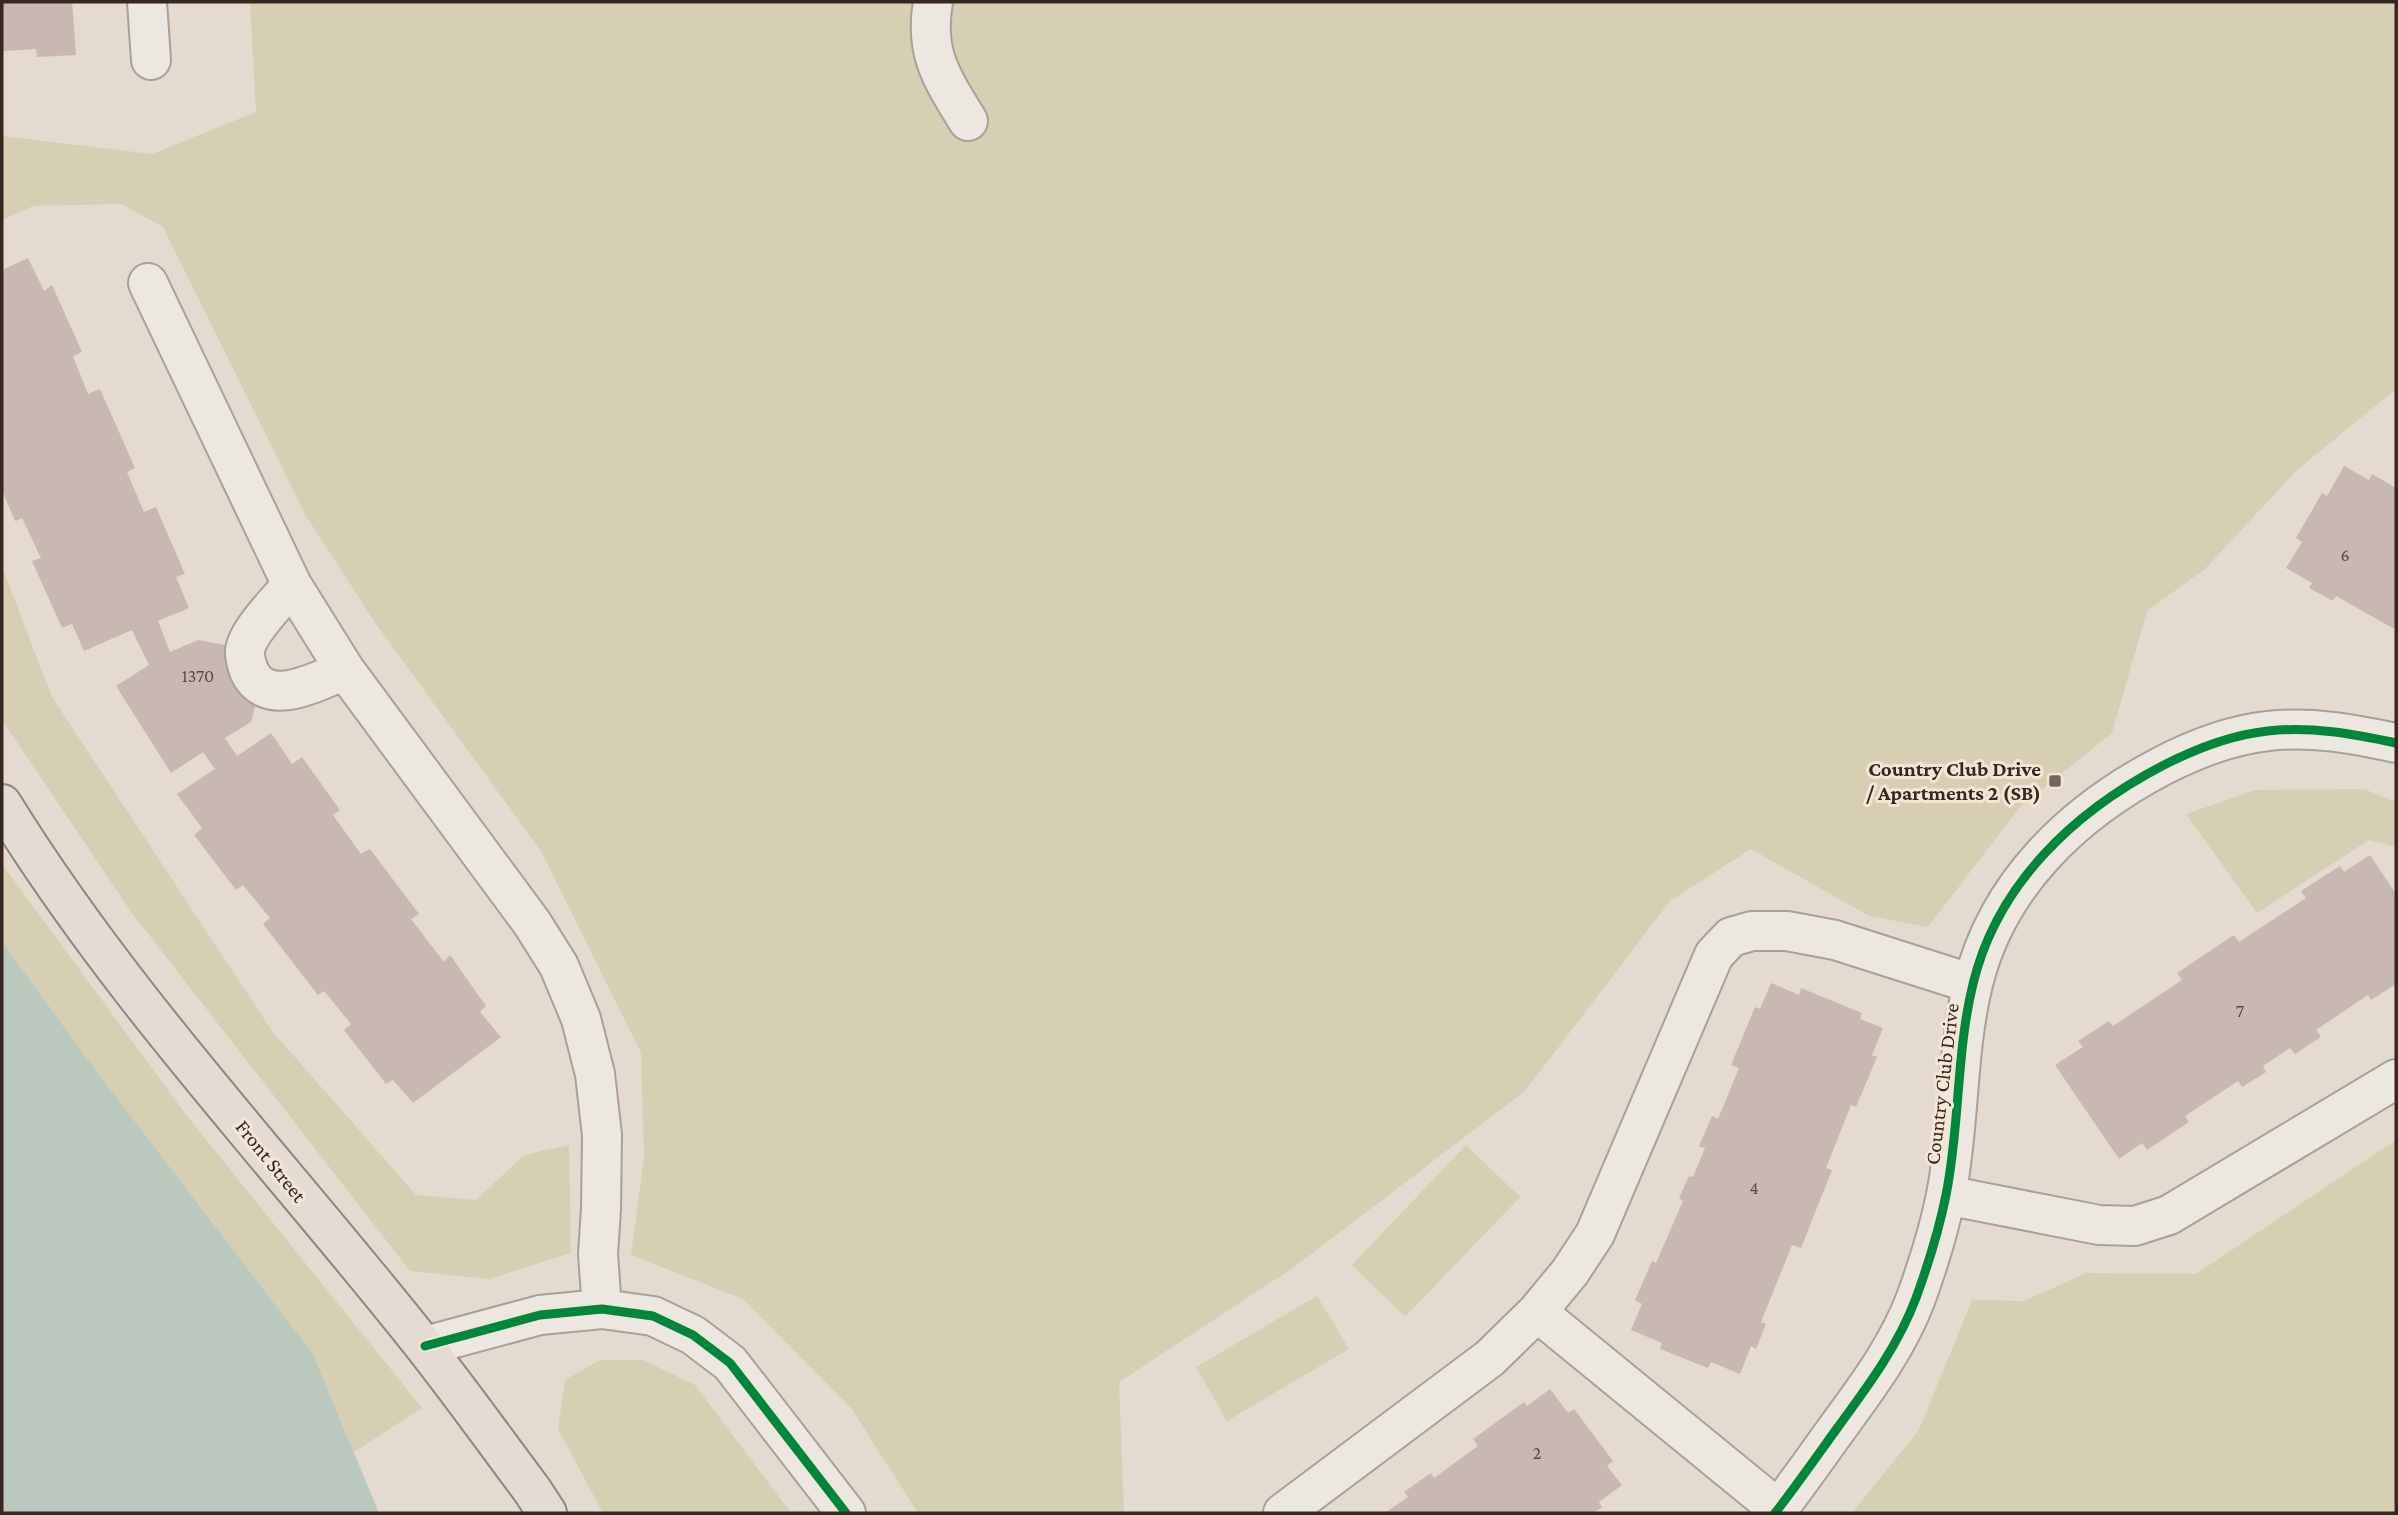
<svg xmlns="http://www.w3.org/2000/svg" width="2398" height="1515" font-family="'Crimson Pro',serif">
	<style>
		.green { fill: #d6cfb3 }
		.water { fill: #bbc8bd }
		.building { fill: #c8b8b1 }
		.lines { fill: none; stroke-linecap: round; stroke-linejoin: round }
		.minor-casing { stroke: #aaa098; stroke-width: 42 }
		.major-casing { stroke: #8f867f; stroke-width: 42 }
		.minor { stroke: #ece7e1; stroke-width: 38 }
		.major { stroke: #e4dcd3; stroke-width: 38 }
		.cycleway-casing { stroke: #f4e6d7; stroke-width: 13 }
		.cycleway { stroke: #00873e; stroke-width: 9 }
		.poi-dot { fill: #74665e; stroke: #f4e6d7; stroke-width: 2.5 }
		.labels { text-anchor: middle; stroke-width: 6; stroke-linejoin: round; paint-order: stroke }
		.number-label { font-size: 18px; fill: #5c4b45 }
		.poi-label { font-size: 21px; font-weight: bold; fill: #382721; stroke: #f4e6d7; text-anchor: end }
		.street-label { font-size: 21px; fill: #382721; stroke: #f4e6d7 }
	</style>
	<rect width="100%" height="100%" fill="#e4dad0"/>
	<path class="green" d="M250,2H2396V389L2297,470L2205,569L2147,611L2112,733L2019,808L1928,927L1869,916L1751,849L1670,901L1525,1091L1293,1268L1119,1382L1124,1513H918L851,1408L743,1299L631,1255L644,1158L641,1053L541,851L376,624L306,516L163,227L121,204L33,206L2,220V136L152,154L256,112Z
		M2,567L52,697L272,1031L416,1195L476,1200L524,1155L569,1145L571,1253L489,1279L410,1271L132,913L2,720Z
		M2364,789L2396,802V847L2369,840L2257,913L2186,814L2255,790Z
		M2,864L187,1116L422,1408L354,1452L313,1354L100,1076L2,942Z
		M2396,1140V1513H1852L1919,1430L1972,1300L2024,1301L2086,1273L2196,1274Z
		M1466,1145L1520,1197L1405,1317L1352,1265Z
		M1317,1296L1349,1349L1227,1421L1196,1367Z
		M600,1360H643L695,1385L791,1513H603L558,1429L565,1380Z"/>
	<path class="water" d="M2,942L100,1076L313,1354L379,1513H2Z"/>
	<path class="building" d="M21,2H72L76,55L37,57L36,49L3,51L2,3Z
		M28,258L44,291L52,285L82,352L73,356L88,394L100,389L135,468L127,472L144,512L156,507L185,574L176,577L189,608L158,621L170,652L198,640L259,651L266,664L251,722L225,738L237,756L271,733L292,764L302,757L340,810L333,815L361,854L370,849L419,914L411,919L444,962L450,955L486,1006L480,1012L501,1037L413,1103L393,1080L386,1084L344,1030L351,1024L324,991L318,995L263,924L270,918L243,885L236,890L194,835L202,828L177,794L215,769L203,752L171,773L116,686L149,665L132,630L84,651L72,624L62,628L32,561L41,558L22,518L15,521L2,490V270Z
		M2344,466L2369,480L2372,474L2396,488V630L2336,596L2333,601L2309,588L2312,583L2286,568L2302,542L2296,538L2322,493L2327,496Z
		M2370,855L2396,894V984L2371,1000L2368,995L2316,1030L2321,1037L2295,1054L2290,1048L2263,1066L2266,1072L2242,1087L2238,1081L2185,1116L2189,1122L2147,1150L2142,1143L2119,1159L2055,1065L2083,1047L2078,1041L2109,1021L2113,1026L2182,980L2177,973L2234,935L2239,942L2306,898L2301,891L2340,866L2344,872Z
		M1771,983L1799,995L1801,988L1862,1013L1860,1019L1883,1028L1872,1055L1877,1057L1856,1107L1851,1105L1826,1168L1832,1170L1801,1248L1792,1245L1761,1322L1766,1324L1756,1349L1751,1346L1740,1374L1711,1362L1708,1368L1660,1349L1662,1343L1631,1330L1642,1304L1635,1300L1652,1261L1656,1263L1683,1201L1679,1198L1689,1176L1693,1177L1705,1148L1699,1146L1712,1116L1718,1119L1739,1068L1731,1065L1755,1007L1760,1009Z
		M1550,1389L1568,1413L1574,1409L1613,1461L1607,1466L1622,1485L1599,1502L1602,1507L1593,1513H1385L1408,1497L1404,1492L1431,1473L1434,1478L1478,1446L1473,1439L1524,1402L1527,1406Z"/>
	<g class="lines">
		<defs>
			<path id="minor" d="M147,2L151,60
				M933,2C924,54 942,78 968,121
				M148,283L292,585L345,670L532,923L559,966L581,1019L595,1074L602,1135L601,1209L598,1254L602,1309
				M292,585C279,600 248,631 245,650C244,657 247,665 249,671C267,710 317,681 345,670
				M1946,1195L2099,1225L2135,1226L2169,1215L2396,1079
				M1537,1312L1778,1509
				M425,1346L540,1315L602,1309L653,1316L693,1335L730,1363L846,1513
				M1283,1513L1490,1358L1537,1312L1570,1272L1595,1234L1714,955L1731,937L1752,931H1787L1835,940L1973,984
				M1775,1513C1797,1485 1817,1456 1838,1427C1868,1386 1898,1346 1916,1298C1928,1265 1939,1230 1946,1195C1960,1126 1956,1053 1973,984C1997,884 2074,812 2162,766C2195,749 2230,735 2268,731C2311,726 2354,734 2396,743"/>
			<path id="major" d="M2,804C123,1000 282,1166 424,1346C461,1393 496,1442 532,1490L547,1513"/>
		</defs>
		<use href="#minor" class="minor-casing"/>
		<use href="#major" class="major-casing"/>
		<use href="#minor" class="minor"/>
		<use href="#major" class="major"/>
		<defs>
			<path id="cycleway" d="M425,1346L540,1315L602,1309L653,1316L693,1335L730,1363L846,1513
				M1775,1513C1797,1485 1817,1456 1838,1427C1868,1386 1898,1346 1916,1298C1928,1265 1939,1230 1946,1195C1960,1126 1956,1053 1973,984C1997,884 2074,812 2162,766C2195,749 2230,735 2268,731C2311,726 2354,734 2396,743"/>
		</defs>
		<use href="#cycleway" class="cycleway-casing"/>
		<use href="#cycleway" class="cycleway"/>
	</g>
	<rect class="poi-dot" x="2048" y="774" width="14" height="14" rx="3.5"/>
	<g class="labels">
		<g class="number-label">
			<text x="2345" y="561">6</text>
			<text x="198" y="682">1370</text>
			<text x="2240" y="1017">7</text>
			<text x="1754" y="1194">4</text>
			<text x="1537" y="1459">2</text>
		</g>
		<g class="poi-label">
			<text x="2041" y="776">Country Club Drive<tspan x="2041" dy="24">/ Apartments 2 (SB)</tspan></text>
		</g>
		<g class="street-label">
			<text transform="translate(1942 1084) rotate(-83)" y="7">Country Club Drive</text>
			<text transform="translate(271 1161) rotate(51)" y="7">Front Street</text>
		</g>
	</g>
	<rect width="2398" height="1515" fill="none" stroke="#382721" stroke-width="7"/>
</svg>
